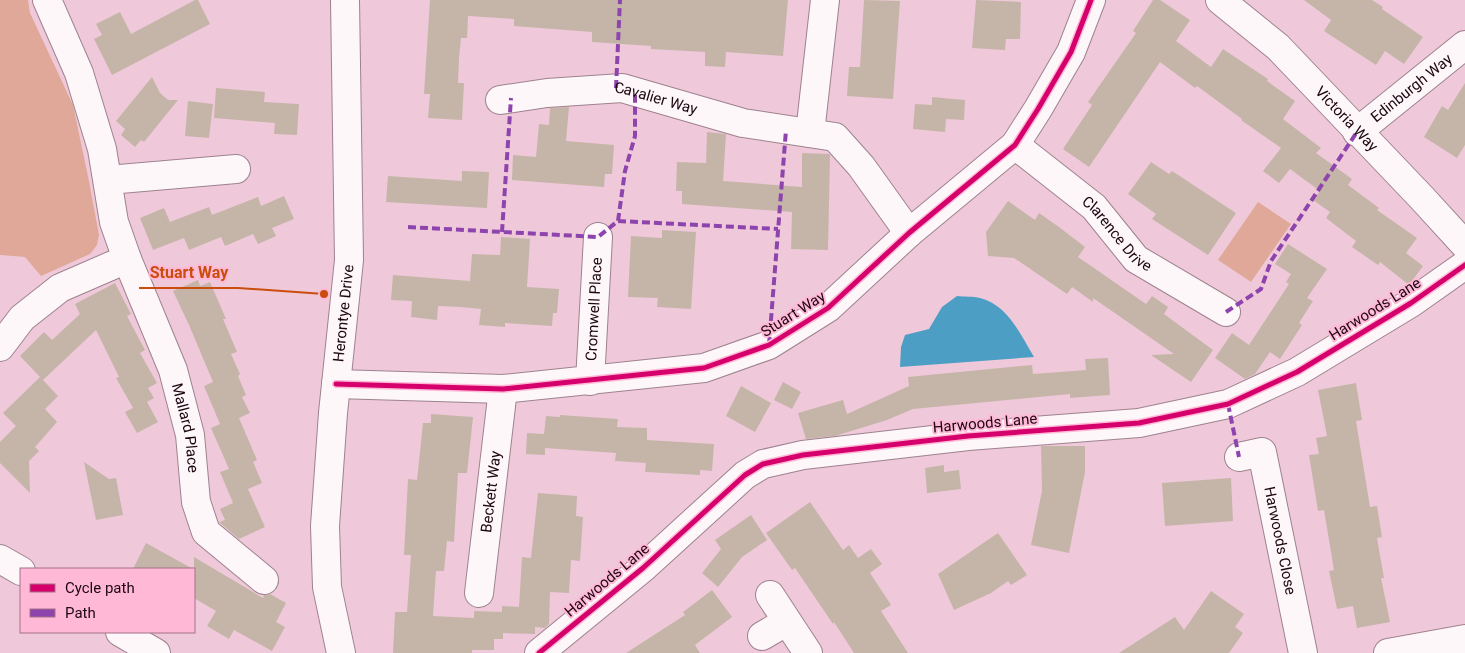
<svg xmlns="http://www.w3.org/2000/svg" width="1465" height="653" font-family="Roboto,sans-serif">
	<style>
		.green { fill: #e0a898 }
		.water { fill: #4c9ec4 }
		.building { fill: #c5b5a9 }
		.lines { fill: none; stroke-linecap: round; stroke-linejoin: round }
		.minor-casing { stroke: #9e828e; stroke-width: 30 }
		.minor { stroke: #fdf7f9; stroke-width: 28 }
		.quiet { stroke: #8e44ad; stroke-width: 4; stroke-dasharray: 8 4; stroke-linecap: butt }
		.cycleway-casing { stroke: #ffb9d7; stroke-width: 8 }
		.cycleway { stroke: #d6006c; stroke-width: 5 }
		.labels { text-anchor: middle; stroke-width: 4; stroke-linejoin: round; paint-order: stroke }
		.street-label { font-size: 15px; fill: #1d0611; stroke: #ffb9d7 }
		.leader { fill: none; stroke: #ca4d0d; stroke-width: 2 }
		.callout-dot { fill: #ca4d0d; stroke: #ffb9d7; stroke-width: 2 }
		.callout-label { font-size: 16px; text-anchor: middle; font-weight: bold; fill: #ca4d0d; stroke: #ffb9d7; stroke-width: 4; stroke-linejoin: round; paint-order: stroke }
	</style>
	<rect width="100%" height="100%" fill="#efc9d9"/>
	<path class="green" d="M0,0H28L30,13L73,105L89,181L99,235L97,245L90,254L41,276L25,257L0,255Z
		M1258,202L1291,224L1251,282L1218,260Z"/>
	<path class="water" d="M957,296C964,297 973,296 980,298C1008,305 1020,334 1034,357L900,367L901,347L905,335L929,329L942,307Z"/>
	<path class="building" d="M195,0H198L210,24L112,75L94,39L102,35L96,24L120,12L131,34Z
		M430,0H788L783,56L726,52L725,67L705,66V52L651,49V46L592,42V32L514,26V19L468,16L467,38H461L459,58L458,83H464L462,120L428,118L430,94H424Z
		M864,0L900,1L893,99L847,96L849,67H860Z
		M976,0L1021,2L1020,39H1006L1005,50L972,48Z
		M1153,0H1160L1190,20L1176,41L1211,67L1223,49L1268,79L1267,81L1295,101L1283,119L1321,148L1316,153L1352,179L1348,185L1379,208L1377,210L1417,238L1406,253L1423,266L1409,285L1380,262L1378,265L1352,247L1356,241L1326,218L1330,212L1313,200L1320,191L1290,169L1279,183L1263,171L1281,148L1241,120L1242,119L1197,86L1195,88L1160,62L1089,167L1063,149L1092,105L1088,102L1136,33L1133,31Z
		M1304,0H1372L1383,7L1382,9L1423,37L1404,64L1385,51L1376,65L1324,31L1331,20Z
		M152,77L160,93L168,100H178L144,142L141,140L135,147L121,135L125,129L116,121Z
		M1465,83V145L1457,158L1424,137L1442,106L1448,110Z
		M216,88L265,92L264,102L299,104L297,135L274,134L275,123L214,118Z
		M932,97L965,100L964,120L946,119L945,132L913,129L915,104L932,105Z
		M188,101L213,104L209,138L185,136Z
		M569,107L566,141L614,145L612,174H605L604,187L512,180L513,155L536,157L539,124L549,125L550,108Z
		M707,132L726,134L723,181L802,187V153L829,154L830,155L828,250L791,249L792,212L682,204V191H676L677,162L706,163Z
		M1151,162L1169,174L1172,171L1236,213L1208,255L1152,219L1156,214L1128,194Z
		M462,171L489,172L487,208L386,202L388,176L462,181Z
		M284,196L294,219L272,228L276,236L258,244L253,234L225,246L221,237L189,250L184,238L153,250L140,218L164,208L170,222L209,207L212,215L258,197L261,206Z
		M1008,201L1035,220L1039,213L1059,227L1085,247L1078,257L1146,304L1152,296L1168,307L1164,314L1213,350L1191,382L1151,355L1174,354L1093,298V302L1072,287L1067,294L1014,258L988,256L986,232Z
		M662,230L696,232L691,309L657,307L658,298L628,297L631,236L662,238Z
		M501,237L530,239L527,287L559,289L557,313H553L552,326L505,323V327L479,325L481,309L460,307L438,306L437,320L411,317L412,301L391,300L393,275L470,281L472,254L500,255Z
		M1288,244L1327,269L1307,298L1313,301L1299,323L1302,325L1280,359L1270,352L1255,374L1245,379L1215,358L1232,333L1249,345L1289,284L1286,282L1291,274L1275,264Z
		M198,280L200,286L210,282L226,319H223L237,352L231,354L240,374L238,376L246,395L242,397L250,413L239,418L257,460L253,462L262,483L248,489L265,527L239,539L219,522L225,520L220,509L233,503L220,472L229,469L211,428L220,424L204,386L213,382L189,325L173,291Z
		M115,283L131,314L127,316L145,350L140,353L157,383L148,388L154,398L147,402L158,422L137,433L125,412L133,408L116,378L119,377L96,330L43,380L58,396L45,409L57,422L35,447L39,451L29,461L30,493L0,463V442L16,426L3,413L40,377L20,356L44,332L52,340L80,314L75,304Z
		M1108,358L1110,395L1070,398V394L913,409L887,420L835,436L806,439L798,413L843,400L847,414L909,386L908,377L1032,365L1033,374L1086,370L1085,359Z
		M783,382L801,392L792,409L774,400Z
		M1356,383L1362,420L1356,421L1370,507L1377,506L1382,537L1377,538L1384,578H1381L1390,622L1357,628L1353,606L1337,609L1329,571L1334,570L1324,510L1318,511L1309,455L1319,454L1316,438L1327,436L1318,390Z
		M741,386L771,403L755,432L726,416Z
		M431,414L473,417L467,473H458L454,542L447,541L444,571H436L433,616L474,618V611L502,612V606L519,607L522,557L531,558L538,493L577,496L576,516L583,517L580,561L571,560L569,593L550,592L549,624L545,628L535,627V634L503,633V639H494V650H472V653H393L395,612H407L411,555H404L408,479L417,480L423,423H431Z
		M560,415L618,419L617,427L647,428V440L714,444L712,471L700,470V475L645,472L646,463L615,461L616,453L545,448V455L526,454L527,433L544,434L546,416L560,417Z
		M1041,446H1085V472L1069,553L1031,545L1042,491Z
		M84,462L109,479L116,478L123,515L96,520Z
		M944,465V472L959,470L961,489L927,493L925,468Z
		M1231,478L1233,521L1165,526L1162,483Z
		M810,502L843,550L849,545L858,558L871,549L882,564L870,573L891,605L881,611L908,653H854L834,622L833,624L795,568L792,570L766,533Z
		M751,515L767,540L742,557L718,587L702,573L721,549L715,540Z
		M998,533L1027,575L1011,585L1008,581L991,593L954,610L938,574Z
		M146,543L193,569H133Z
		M194,557L263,598L264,595L270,594L286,603L276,622L285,627L272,651L234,630L229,639L207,626L216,611L194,598Z
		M712,590L732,617L695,645L700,653H626L685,615L683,612Z
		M1211,591L1244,614L1235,627L1243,633L1229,653H1119L1175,617L1184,630Z"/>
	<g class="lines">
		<defs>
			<g id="minor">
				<path id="s1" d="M47,0L79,73L102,149L114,222L127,259L173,370L190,435L196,502L206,532L264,580"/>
				<path id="s2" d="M1220,0L1278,47L1422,198L1465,245"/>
				<path id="s3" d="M500,100L547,93L622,88L743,123L835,137L861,166L909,233"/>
				<path id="s4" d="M1357,132L1465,45"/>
				<path d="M810,133L825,0"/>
				<path id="s5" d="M1015,145L1094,207L1136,259L1226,312"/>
				<path d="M108,180L236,169"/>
				<path d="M0,347L22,318L60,288L127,259"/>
				<path id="s6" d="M590,381L598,237"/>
				<path d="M336,384L503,389L704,368L769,345L828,308L909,233L1015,145L1038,109L1071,52L1091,0"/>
				<path id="s7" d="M1239,457L1262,452L1303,653"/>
				<path d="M0,559L21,571"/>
				<path id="s8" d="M479,593L503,389"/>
				<path d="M770,595L808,653"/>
				<path d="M120,632L156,653"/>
				<path d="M762,636L786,622"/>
				<path id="s9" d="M341,653L327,587L325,526L333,413L349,260L345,0"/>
				<path d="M539,653L643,568L745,475L763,464L803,455L968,436L1139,423L1228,404L1297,372L1411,303L1465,265"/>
				<path d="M1388,653L1465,639"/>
			</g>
		</defs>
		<use href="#minor" class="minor-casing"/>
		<use href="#minor" class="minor"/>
		<path class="quiet" d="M616,88L620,0
			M618,221L778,229
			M408,227L598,237L618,221L625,171L635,136V91
			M502,232L511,98
			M1226,312L1261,289L1271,261L1357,132
			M769,345L786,130
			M1228,404L1239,457"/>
		<defs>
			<path id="cycleway" d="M336,384L503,389L704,368L769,345L828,308L909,233L1015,145L1038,109L1071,52L1091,0
				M539,653L643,568L745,475L763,464L803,455L968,436L1139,423L1228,404L1297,372L1411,303L1465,265"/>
		</defs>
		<use href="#cycleway" class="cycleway-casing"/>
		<use href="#cycleway" class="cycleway"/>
	</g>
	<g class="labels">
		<g class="street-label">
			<text dy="5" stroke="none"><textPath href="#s4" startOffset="70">Edinburgh Way</textPath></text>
			<text dy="5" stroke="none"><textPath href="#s3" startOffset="158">Cavalier Way</textPath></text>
			<text dy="5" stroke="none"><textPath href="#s2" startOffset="174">Victoria Way</textPath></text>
			<text dy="5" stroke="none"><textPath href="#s5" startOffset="136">Clarence Drive</textPath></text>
			<text dy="5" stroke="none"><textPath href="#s6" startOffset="72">Cromwell Place</textPath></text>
			<text transform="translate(1375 309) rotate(-32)" y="5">Harwoods Lane</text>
			<text dy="5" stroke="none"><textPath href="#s9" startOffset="342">Herontye Drive</textPath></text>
			<text transform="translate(793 314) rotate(-32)" y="5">Stuart Way</text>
			<text transform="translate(985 423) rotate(-5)" y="5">Harwoods Lane</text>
			<text dy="5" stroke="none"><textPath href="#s1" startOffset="452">Mallard Place</textPath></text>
			<text dy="5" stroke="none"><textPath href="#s8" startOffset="102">Beckett Way</textPath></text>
			<text dy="5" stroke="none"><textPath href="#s7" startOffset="114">Harwoods Close</textPath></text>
			<text transform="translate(607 580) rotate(-40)" y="5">Harwoods Lane</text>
		</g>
	</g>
	<path class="leader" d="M324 294L238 288H139"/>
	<circle class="callout-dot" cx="324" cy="294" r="5"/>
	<g class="callout-label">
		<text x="189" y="278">Stuart Way</text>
	</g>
	<rect x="20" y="568" width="175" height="65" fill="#ffb9d7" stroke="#a57188"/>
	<rect x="30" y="584" width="25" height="8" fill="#d6006c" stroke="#a57188"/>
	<text x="65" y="593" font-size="15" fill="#1d0611">Cycle path</text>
	<rect x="30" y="609" width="25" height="8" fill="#8e44ad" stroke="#a57188"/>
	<text x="65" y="618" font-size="15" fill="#1d0611">Path</text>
</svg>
